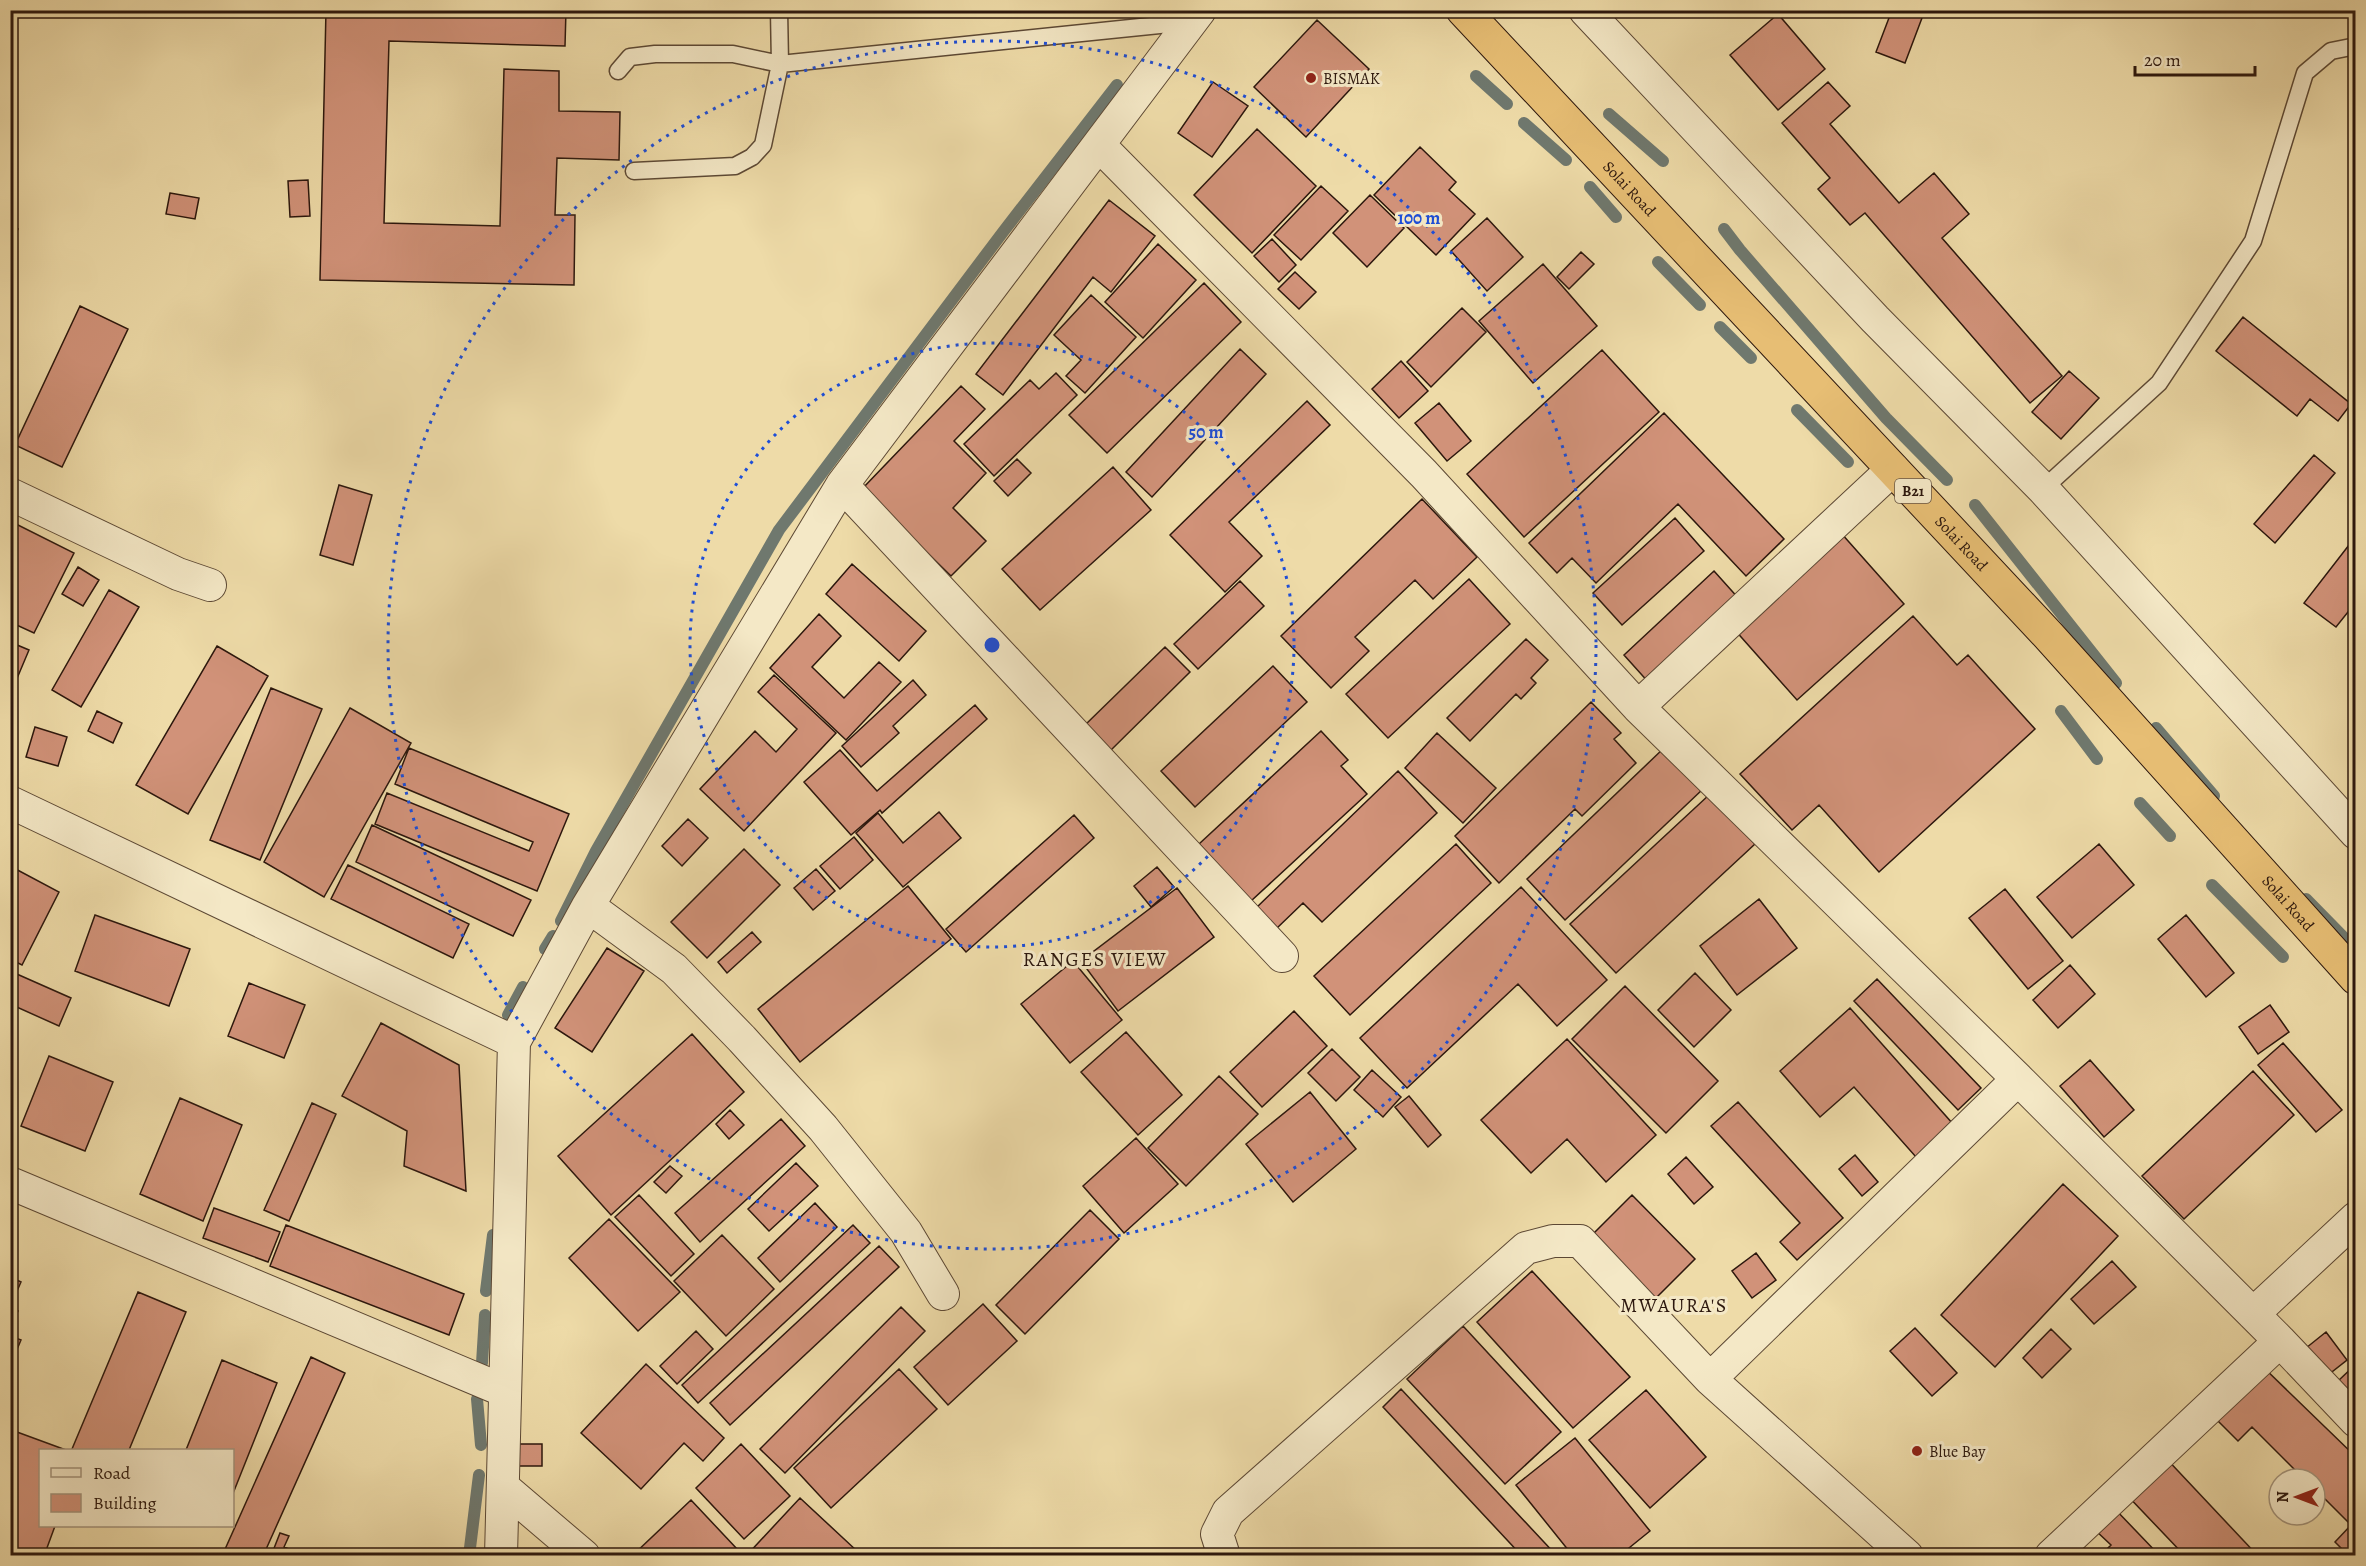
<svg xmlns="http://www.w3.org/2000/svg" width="2366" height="1566" font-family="Alegreya,serif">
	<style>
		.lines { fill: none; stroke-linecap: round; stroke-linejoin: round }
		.stream { stroke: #6f786e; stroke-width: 12 }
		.building { fill: #d19279; stroke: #2c170d; stroke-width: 1.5 }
		.service-casing { stroke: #5c4834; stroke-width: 19 }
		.minor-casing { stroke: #5c4834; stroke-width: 34 }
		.trunk-casing { stroke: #2c170d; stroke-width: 35 }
		.service { stroke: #f4e8c6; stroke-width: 16 }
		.minor { stroke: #f4e8c6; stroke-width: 32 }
		.trunk { stroke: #e7be74; stroke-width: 33 }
		.ring { fill: none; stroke: #1d4ed8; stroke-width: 3; stroke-dasharray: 3 6 }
		.poi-dot { fill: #8f2418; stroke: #f4e8c6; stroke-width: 2 }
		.labels { text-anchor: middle; stroke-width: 6; stroke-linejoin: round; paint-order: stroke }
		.shield { fill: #f4e8c6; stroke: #685644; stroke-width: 1.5 }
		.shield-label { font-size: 15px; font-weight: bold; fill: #2c170d }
		.poi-label { font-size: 16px; fill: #2c170d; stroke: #f4e8c6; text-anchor: start }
		.street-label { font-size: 16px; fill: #2c170d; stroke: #f4e8c6 }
		.quarter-label { font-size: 20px; letter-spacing: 1.5px; fill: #2c170d; stroke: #f4e8c6 }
		.centre { fill: #1d4ed8; stroke: #f4e8c6; stroke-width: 3 }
		.ring-label { font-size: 18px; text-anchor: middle; font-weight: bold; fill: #1d4ed8; stroke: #f4e8c6; stroke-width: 6; stroke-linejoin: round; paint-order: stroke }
	</style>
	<rect width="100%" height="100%" fill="#eedba8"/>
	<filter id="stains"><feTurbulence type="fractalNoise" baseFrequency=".00333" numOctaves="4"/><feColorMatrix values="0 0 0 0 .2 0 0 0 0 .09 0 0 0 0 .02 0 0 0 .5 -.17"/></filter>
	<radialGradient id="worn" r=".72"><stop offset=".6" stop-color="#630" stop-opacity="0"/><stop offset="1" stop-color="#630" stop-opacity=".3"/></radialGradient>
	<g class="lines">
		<path class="stream" d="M1476,76L1507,104
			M1609,114L1663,161
			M1524,123L1566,160
			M1590,187L1616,217
			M1724,229L1740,250L1886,418L1947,480
			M1658,262L1700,305
			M1720,327L1751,358
			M1797,410L1848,462
			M1975,505L2116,683
			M2061,711L2097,759
			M2156,728L2214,796
			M2140,803L2170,836
			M2212,885L2283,957
			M2306,899L2356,950
			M561,921L596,851L779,530L1003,232L1117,85
			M545,949L553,936
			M508,1015L523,987
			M486,1291L493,1235
			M482,1363L485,1315
			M477,1399L481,1445
			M469,1556L479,1475"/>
	</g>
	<path class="building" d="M326,10H566L565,46L389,41L384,223L500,226L504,69L559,71V111L620,112L619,160L557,158L555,215H575L574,285L320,280Z
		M1892,10H1925L1905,63L1876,52Z
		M1778,14L1825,69L1778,110L1730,55Z
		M1317,20L1369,69L1306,137L1254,87Z
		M1213,82L1248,106L1212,157L1178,133Z
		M1828,82L1850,106L1830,124L1899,203L1934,173L1969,214L1942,238L2062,376L2030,403L1865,213L1850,225L1818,189L1830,178L1782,123Z
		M1257,129L1316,186L1252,253L1194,195Z
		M1420,147L1456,182L1449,190L1475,214L1436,255L1374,195Z
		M308,180L310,216L290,217L288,181Z
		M1321,186L1348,211L1301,260L1274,235Z
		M170,193L199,198L195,219L166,214Z
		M1370,195L1404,228L1367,267L1333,233Z
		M1109,200L1155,236L1111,292L1093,277L1003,395L976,374Z
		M1487,218L1523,257L1487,291L1451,251Z
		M10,226L18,229L10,248Z
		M1272,239L1296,265L1279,282L1254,256Z
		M1158,244L1196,280L1143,338L1105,302Z
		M1581,252L1594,264L1569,289L1557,277Z
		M1543,264L1597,326L1533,383L1479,321Z
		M1295,272L1316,292L1299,309L1278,289Z
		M1204,283L1241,322L1107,453L1069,415Z
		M1091,295L1136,337L1085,393L1066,376L1081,360L1054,335Z
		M80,306L128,329L62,467L15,445Z
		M1462,308L1486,332L1431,387L1407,362Z
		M2243,317L2351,404L2338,421L2310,399L2297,416L2216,351Z
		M1240,349L1266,374L1152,497L1126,472Z
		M1602,350L1659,412L1524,537L1467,474Z
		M1401,361L1428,391L1399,418L1372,389Z
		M2069,371L2099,398L2061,439L2032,412Z
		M1056,373L1077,395L994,476L964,444L1030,380L1039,389Z
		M961,386L985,409L954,441L986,473L953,508L986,541L951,576L862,489Z
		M1307,401L1330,425L1229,522L1262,556L1225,592L1170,535Z
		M1439,403L1471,441L1447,461L1415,423Z
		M1664,413L1784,539L1746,576L1678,504L1596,583L1572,558L1557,573L1529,543Z
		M2314,455L2335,473L2275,543L2254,524Z
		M1017,459L1031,473L1008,496L994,481Z
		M1113,467L1151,510L1040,610L1002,569Z
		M339,485L372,495L353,565L320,555Z
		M1422,499L1477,557L1433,599L1415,580L1355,637L1369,651L1331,688L1281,636Z
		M1675,518L1704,551L1622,625L1593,593Z
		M10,521L74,553L34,633L10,622Z
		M1841,533L1904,604L1797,700L1734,629Z
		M2356,536V602L2336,627L2304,603Z
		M852,564L926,631L899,661L826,594Z
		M78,567L99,580L83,606L62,594Z
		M1714,571L1740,600L1650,684L1624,655Z
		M1469,579L1510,624L1388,738L1346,694Z
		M1240,581L1264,606L1198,669L1174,644Z
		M109,590L139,607L81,707L52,690Z
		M819,614L841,636L812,667L844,698L879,662L901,682L846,740L770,668Z
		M1913,616L1957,665L1968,655L2035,729L1879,872L1819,805L1792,830L1740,774Z
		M1526,639L1548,660L1531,678L1536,683L1521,699L1516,694L1470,741L1447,718Z
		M10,642L29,650L10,695Z
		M217,646L268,676L188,814L136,785Z
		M1165,647L1190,672L1109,752L1084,726Z
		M1273,666L1307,702L1195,807L1161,771Z
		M774,675L836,733L744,831L700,789L755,731L776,752L797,729L758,692Z
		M913,680L926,695L893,726L899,733L861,767L842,746Z
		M271,688L322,709L260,860L210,840Z
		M1591,702L1621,733L1614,739L1636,763L1582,816L1575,809L1499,883L1455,836Z
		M975,705L987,719L882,813L880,810L851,835L804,782L840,750L877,791Z
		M350,708L411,743L324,897L264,862Z
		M97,711L122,723L113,743L88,731Z
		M35,727L67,737L58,766L26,757Z
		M1321,731L1348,760L1341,766L1367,794L1251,901L1199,844Z
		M1437,733L1496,788L1463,823L1405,768Z
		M1665,747L1704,788L1565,920L1527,879Z
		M409,748L569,814L537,891L375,824L387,793L529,851L533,842L395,784Z
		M1398,771L1437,813L1322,922L1303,903L1276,929L1256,908Z
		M1710,794L1755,844L1616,973L1570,924Z
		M939,812L961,838L903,887L856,833L878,813L903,843Z
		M1074,815L1094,838L966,952L946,929Z
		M688,819L708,838L682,866L662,846Z
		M372,825L531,900L513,936L356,862Z
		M854,837L873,860L840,889L820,866Z
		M1456,844L1491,883L1350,1015L1314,976Z
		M2099,844L2134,885L2072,938L2037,897Z
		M744,849L780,885L707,958L671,922Z
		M348,865L469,924L453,958L331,899Z
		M10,866L59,892L22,965L10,959Z
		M1157,867L1174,887L1151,907L1134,886Z
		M816,869L835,891L813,910L794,888Z
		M908,886L951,939L800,1062L758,1009Z
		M1521,887L1607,980L1557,1026L1518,984L1407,1088L1360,1038Z
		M1177,888L1214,937L1118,1011L1081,961Z
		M2005,889L2063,961L2028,989L1969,918Z
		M1759,899L1797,948L1737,995L1700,946Z
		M95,915L190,949L169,1006L75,971Z
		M2186,915L2234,973L2206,997L2158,939Z
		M752,932L761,942L727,973L718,962Z
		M607,948L644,971L592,1052L555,1028Z
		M1073,961L1122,1020L1070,1063L1021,1004Z
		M2070,965L2095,994L2058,1028L2033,1000Z
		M10,971L71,998L59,1026L10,1004Z
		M1695,973L1731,1010L1694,1047L1658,1010Z
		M1877,979L1981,1088L1958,1110L1854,1001Z
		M249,983L305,1005L284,1058L228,1036Z
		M1625,986L1718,1081L1666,1133L1572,1039Z
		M2270,1005L2289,1032L2258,1054L2239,1027Z
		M1850,1008L1953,1124L1916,1157L1854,1087L1820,1117L1780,1071Z
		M1294,1011L1327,1046L1262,1107L1230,1072Z
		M381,1023L459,1065L466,1191L404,1166L407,1131L342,1096Z
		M1126,1032L1182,1095L1138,1135L1081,1072Z
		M692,1034L744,1092L611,1215L558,1156Z
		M1567,1039L1656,1135L1606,1182L1567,1139L1531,1173L1481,1120Z
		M2283,1043L2342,1110L2316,1132L2258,1065Z
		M1332,1049L1360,1077L1336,1101L1308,1073Z
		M49,1056L113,1082L85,1151L21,1126Z
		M2090,1060L2134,1110L2104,1137L2060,1086Z
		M1372,1070L1401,1097L1383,1117L1354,1090Z
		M2253,1071L2294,1115L2184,1219L2142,1176Z
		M1219,1076L1258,1114L1186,1186L1148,1148Z
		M1310,1092L1356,1149L1293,1202L1246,1144Z
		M1409,1096L1441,1135L1428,1147L1395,1107Z
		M180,1098L242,1125L203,1221L140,1194Z
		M1738,1102L1843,1218L1797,1260L1780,1242L1800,1223L1711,1126Z
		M312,1103L336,1114L289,1221L264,1210Z
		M730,1110L744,1125L729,1139L716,1124Z
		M781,1119L805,1146L700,1242L675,1213Z
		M1136,1138L1178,1184L1124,1233L1083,1186Z
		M1855,1155L1878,1182L1862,1196L1839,1169Z
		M1686,1157L1713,1187L1694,1204L1668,1174Z
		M796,1163L818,1186L769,1231L748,1209Z
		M670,1166L682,1176L666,1193L654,1182Z
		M2063,1184L2118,1236L1995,1367L1941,1315Z
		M639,1195L694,1254L671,1276L615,1217Z
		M1632,1195L1695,1259L1652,1302L1589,1238Z
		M815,1203L837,1227L780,1282L758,1258Z
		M214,1208L280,1232L268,1262L203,1238Z
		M1090,1210L1119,1239L1025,1334L996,1305Z
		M609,1219L680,1292L638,1331L569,1258Z
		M286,1225L464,1294L449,1335L270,1266Z
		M853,1225L870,1243L698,1403L682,1385Z
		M722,1235L774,1289L726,1336L674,1281Z
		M879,1246L899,1267L730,1425L710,1403Z
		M1756,1253L1776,1280L1752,1298L1732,1271Z
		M2112,1261L2136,1287L2094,1324L2071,1299Z
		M1532,1271L1630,1377L1573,1428L1477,1322Z
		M10,1277L21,1282L10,1307Z
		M138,1292L186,1312L129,1450H75L72,1449Z
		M983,1304L1017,1341L948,1405L914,1367Z
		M901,1307L925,1331L785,1473L760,1449Z
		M10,1308L18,1311L10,1329Z
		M1463,1326L1561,1432L1505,1484L1407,1379Z
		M1915,1328L1957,1373L1932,1396L1890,1351Z
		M2051,1329L2071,1349L2042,1378L2023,1358Z
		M696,1331L713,1349L677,1384L660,1366Z
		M2326,1332L2347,1360L2328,1375L2306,1348Z
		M10,1336L21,1340L10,1366Z
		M311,1357L345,1373L263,1556H222Z
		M222,1360L277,1383L232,1496V1450H186Z
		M646,1364L724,1438L703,1461L684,1443L641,1489L581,1433Z
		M2260,1364L2356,1457V1556H2349L2335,1542L2351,1525L2315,1489V1479H2304L2252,1427L2238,1441L2212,1415Z
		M2356,1364V1401L2337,1382Z
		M899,1369L937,1409L831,1508L794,1468Z
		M1401,1389L1557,1556H1522L1383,1407Z
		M1646,1390L1706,1457L1650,1508L1589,1440Z
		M17,1432L66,1450H40V1526H55L44,1556L10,1554V1451Z
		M1575,1438L1650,1531L1619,1556H1573L1516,1485Z
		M517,1444H542V1466H517Z
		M741,1444L790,1496L744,1539L696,1488Z
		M2163,1455L2258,1556H2185L2124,1492Z
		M800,1498L857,1551L853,1556H746Z
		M691,1500L738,1550L732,1556H632Z
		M2114,1508L2160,1556H2100L2111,1545L2093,1528Z
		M280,1533L289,1536L284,1547L306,1556H271Z"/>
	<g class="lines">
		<defs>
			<path id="service" d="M618,71L630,57L655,54H733L780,64L1189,22
				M634,171L735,166L752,157L763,145L780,64L779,10
				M2043,489L2159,383L2253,241L2305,73L2331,51L2356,46"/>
			<path id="minor" d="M1585,10L1875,319L2043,489L2356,833
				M1099,145L1424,474L1638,707L2018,1079
				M842,485L1282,956
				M10,494L178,574L210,585
				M1638,707L1893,469
				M10,802L514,1042
				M588,906L674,969L742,1039L823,1128L906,1232L943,1294
				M10,1183L505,1391
				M2253,1314L2356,1218
				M1710,1379L1907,1556
				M503,1487L584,1556
				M501,1556L514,1042L588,906L842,485L1200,10
				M1224,1556L1217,1534L1228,1512L1526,1248L1553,1241H1580L1710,1379L2018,1079L2280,1341L2356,1421
				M2051,1556L2280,1341"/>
			<g id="trunk">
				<path id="s1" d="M1463,10L2048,635L2356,978"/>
			</g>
		</defs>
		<use href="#service" class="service-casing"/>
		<use href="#minor" class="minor-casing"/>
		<use href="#trunk" class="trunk-casing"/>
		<use href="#service" class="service"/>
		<use href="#minor" class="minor"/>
		<use href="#trunk" class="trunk"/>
	</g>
	<g class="ring">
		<circle cx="992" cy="645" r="302"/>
		<circle cx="992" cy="645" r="604"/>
	</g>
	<g class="poi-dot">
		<circle cx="1311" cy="78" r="6"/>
		<circle cx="1917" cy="1451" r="6"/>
	</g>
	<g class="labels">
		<rect class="shield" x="1895" y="479" width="36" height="24" rx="4.5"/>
		<g class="shield-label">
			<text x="1913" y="496">B21</text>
		</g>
		<g class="poi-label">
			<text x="1323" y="84">BISMAK</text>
			<text x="1929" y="1457">Blue Bay</text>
		</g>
		<g class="street-label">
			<text dy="6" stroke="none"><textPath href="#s1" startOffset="244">Solai Road</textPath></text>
			<text dy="6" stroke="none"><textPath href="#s1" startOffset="730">Solai Road</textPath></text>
			<text dy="6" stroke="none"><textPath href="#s1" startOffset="1216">Solai Road</textPath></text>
		</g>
		<g class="quarter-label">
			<text x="1095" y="966">RANGES VIEW</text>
			<text x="1674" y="1312">MWAURA'S</text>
		</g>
	</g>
	<circle cx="992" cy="645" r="9" class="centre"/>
	<g class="ring-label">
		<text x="1419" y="224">100 m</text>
		<text x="1206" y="438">50 m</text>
	</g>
	<rect width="2366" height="1566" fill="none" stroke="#eedba8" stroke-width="36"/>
	<rect x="12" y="12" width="2342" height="1542" fill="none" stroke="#2c170d" stroke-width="3"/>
	<rect x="18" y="18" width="2330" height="1530" fill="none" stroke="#2c170d" stroke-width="1.5"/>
	<rect x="39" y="1449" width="195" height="78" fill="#f4e8c6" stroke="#a4947c" stroke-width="1.5"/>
	<rect x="51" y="1468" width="30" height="9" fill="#f4e8c6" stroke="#a4947c" stroke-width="1.5"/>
	<text x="93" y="1479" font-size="18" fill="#2c170d">Road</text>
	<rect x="51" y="1494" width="30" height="18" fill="#d19279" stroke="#a4947c" stroke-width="1.5"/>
	<text x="93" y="1509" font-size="18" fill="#2c170d">Building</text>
	<g transform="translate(2297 1497) rotate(270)"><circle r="28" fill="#f4e8c6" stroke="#a4947c" stroke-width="1.5"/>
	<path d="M0-4.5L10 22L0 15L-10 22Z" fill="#8f2418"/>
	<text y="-9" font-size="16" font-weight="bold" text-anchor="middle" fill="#2c170d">N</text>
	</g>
	<path d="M2135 66v9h120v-9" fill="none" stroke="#2c170d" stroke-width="3"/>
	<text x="2144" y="66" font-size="18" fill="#2c170d" stroke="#f4e8c6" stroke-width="4.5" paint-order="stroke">20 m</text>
	<rect width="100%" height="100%" filter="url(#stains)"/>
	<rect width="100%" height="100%" fill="url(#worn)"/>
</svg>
